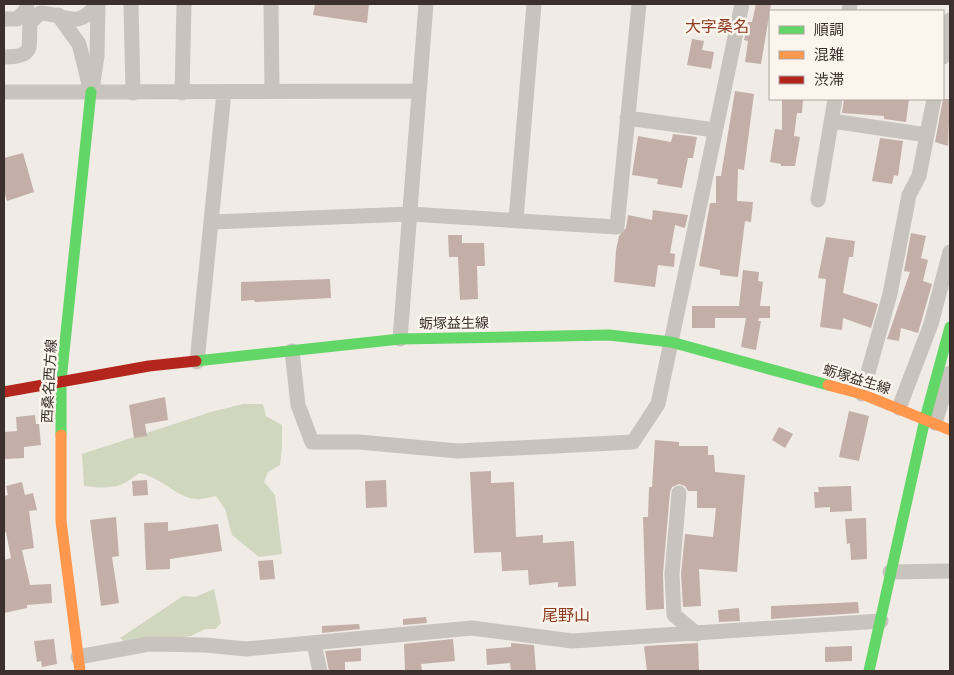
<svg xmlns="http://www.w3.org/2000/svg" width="954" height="675" font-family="Helvetica,'Noto Sans JP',sans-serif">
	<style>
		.green { fill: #d1d6bf }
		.building { fill: #c3afa7 }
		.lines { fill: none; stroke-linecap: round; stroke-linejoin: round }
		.street { stroke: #c9c3be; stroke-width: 15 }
		.fast { stroke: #63d668; stroke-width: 11 }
		.slow { stroke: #ff974d; stroke-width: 11 }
		.jam { stroke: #b3261e; stroke-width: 11 }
		.labels { text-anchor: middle; stroke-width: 5; stroke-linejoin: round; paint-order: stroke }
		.street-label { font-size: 14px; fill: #3b302b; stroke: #fbf5ee }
		.quarter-label { font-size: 16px; fill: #8c3b22; stroke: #fbf5ee }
	</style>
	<rect width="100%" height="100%" fill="#f0ebe5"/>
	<path class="green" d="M243,404H263L266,416L282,425V447L280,465L268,472L264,482L275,495L282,554L259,557L232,535L225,509L216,496C210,497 202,500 196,499C178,498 159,476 139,473C120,489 109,489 84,486L82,454L211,412Z
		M214,589L221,623L215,629H205L191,636L172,639L124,641L120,638L183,596L195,597Z"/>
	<path class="building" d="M315,4H369L367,23L313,15Z
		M756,4H771L761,64L745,62L748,41L744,40L748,22H752Z
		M692,39L704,41L702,50L714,52L711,69L687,65Z
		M735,91L754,94L744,170L738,169L737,201L753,202L751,222L745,221L738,277L720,275V270L699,266L710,203H716V176H721Z
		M782,99H803L802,113H797L794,136L800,137L795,166H781V164L770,162L775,129L782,130Z
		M844,99H909L906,122L884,119V116L842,113Z
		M943,99H950L948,146L935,142Z
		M673,134L697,137L693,158H688L682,188L657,184L658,179L632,175L638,136L671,142Z
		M880,138L903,141L898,176L894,175L892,184L872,181Z
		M23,153L34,192L7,201L4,191V158Z
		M653,210L688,215L685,228L675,225L670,253L675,254L674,267L658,265L655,287L614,282L616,250L619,236L626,228L628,215L652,220Z
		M911,233L926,236L921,258L928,260L923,281L932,284L918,333L901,328L899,341L887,339L910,272L904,271Z
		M448,235H462V243H484L485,266H477L478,299L460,300L458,257H449Z
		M826,237L855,241L853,257H849L843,293L878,304L871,328L843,318L842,330L820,327L826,279L818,278Z
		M743,270L759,272L758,281L763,282L760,306H770V318H759L758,321H761L756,350L741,347L746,318H715V328H692V306H739Z
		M330,279L331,298L255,302L254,300L241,301V282Z
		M165,397L168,420L145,424L147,436L134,438L129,405Z
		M849,411L869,416L859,461L839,457Z
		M35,415L36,424H39L41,445L24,447V458L5,459L4,432L17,431L16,417Z
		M779,427L793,434L785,448L772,440Z
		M655,440L679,442V446H708V455H714L715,472L745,475L737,572L699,569L701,606L683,607L681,574L685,534L713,537L716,508H697V491H688L685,486L679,484L672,487L670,492L663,573L664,609L646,610L643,517H648L649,487H652Z
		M491,471V483L514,482L516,537L543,535V543L574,541L576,586L558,587V582L529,585L528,570L502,571L501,552L474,553L470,472Z
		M147,480L148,495L133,496L132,481Z
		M386,480L387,507L366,508L365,481Z
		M22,482L25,495L33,493L37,510L29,511L34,548L22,550L30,585L51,584L52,603L27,605V608L4,613V560L11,558L6,532L4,533V496L8,495L6,486Z
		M851,486L852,511L830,512V507L815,508L814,492H819L818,487Z
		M116,517L119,556L112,557L119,603L101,606L90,520Z
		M866,518L867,559L851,560L850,543L847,544L845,519Z
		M168,522V531L218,524L222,551L170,559V569L146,570L144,523Z
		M273,560L275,579L260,580L258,561Z
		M858,602L859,613L771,619V606Z
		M739,608L740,621L719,622L718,610Z
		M426,617L427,623L403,625V619Z
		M359,624L360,629L322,633V626Z
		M54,639L57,664L42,667L41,661L37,662L34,641Z
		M453,639L455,661L421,664L422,671H405L404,644Z
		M511,643L534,645L536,671H511L510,663L487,665L486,649L511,647Z
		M698,643L699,671H647L644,647L646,646Z
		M852,646V661L825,662V647Z
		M361,648V661L345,662V671H329L325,651Z"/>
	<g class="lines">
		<path class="street" d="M131,4L133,93
			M271,4L272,91
			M849,11L850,4
			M58,15L79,44L91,92
			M4,19H17L26,10L27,4
			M4,57C36,57 28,47 30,23L40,13C67,14 76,31 98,4
			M943,57L950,20
			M93,83L97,56L98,4
			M4,92L419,91
			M182,93L184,4
			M627,118L715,130
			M832,121L927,135
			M818,200L835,99
			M516,219L534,4
			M212,222L410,214L617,227L639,4
			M400,339L426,4
			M292,351L298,405L312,442H359L458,451L633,442L658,404L742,4
			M197,362L224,92
			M862,394L890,294L909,195L919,176L934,99
			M899,408L931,324L950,252
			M935,423L950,373
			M679,493L672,574L674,615L697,634
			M890,572L950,571
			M314,644L320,671
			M78,657L149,644L205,645L246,649L472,628L572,641L881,621"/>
		<path class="fast" d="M196,361L400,339L609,335L671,342L828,385
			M61,435V381L91,92
			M869,671L925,419L950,327"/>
		<path class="slow" d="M828,385L862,394L950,430
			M61,435V521L80,671"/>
		<path class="jam" d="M4,392L149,366L196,361"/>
	</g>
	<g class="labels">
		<g class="street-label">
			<text transform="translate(454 323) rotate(-1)" y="5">蛎塚益生線</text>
			<text transform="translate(857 379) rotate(17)" y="5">蛎塚益生線</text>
			<text transform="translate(49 381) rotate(-87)" y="5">西桑名西方線</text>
		</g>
		<g class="quarter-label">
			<text x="717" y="32">大字桑名</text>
			<text x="566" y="621">尾野山</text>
		</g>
	</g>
	<rect width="954" height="675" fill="none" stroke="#3b302b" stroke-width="10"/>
	<rect x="769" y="10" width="175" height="90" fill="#fbf5ee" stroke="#aea6a0"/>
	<rect x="779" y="26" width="25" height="8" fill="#63d668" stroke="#aea6a0"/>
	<text x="814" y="35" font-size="15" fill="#3b302b">順調</text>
	<rect x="779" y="51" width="25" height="8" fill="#ff974d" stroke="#aea6a0"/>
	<text x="814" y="60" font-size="15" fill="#3b302b">混雑</text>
	<rect x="779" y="76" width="25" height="8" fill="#b3261e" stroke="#aea6a0"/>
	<text x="814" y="85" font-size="15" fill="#3b302b">渋滞</text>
</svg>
